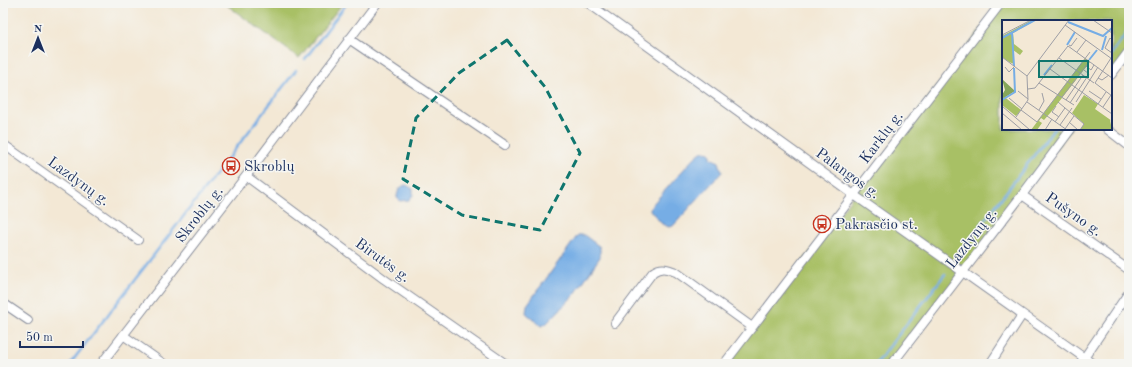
<svg xmlns="http://www.w3.org/2000/svg" width="1132" height="367" font-family="'Old Standard TT',serif">
	<style>
		.green { fill: #a8c065; stroke: #627862 }
		.water { fill: #76ade5; stroke: #486ea2 }
		.lines { fill: none; stroke-linecap: round; stroke-linejoin: round }
		.stream { stroke: #76ade5; stroke-width: 2.5 }
		.street-casing { stroke: #878c9a; stroke-width: 10 }
		.street { stroke: #fff; stroke-width: 8 }
		.marked { fill: none; stroke: #0f766e; stroke-width: 3; stroke-dasharray: 8 5; stroke-linejoin: round }
		.labels { text-anchor: middle; stroke-width: 3; stroke-linejoin: round; paint-order: stroke }
		.street-label { font-size: 15px; fill: #1b2f5e; stroke: #f6f6f2 }
		.poi-label { font-size: 15px; fill: #1b2f5e; stroke: #f6f6f2; text-anchor: start }
		.inset-river { fill: none; stroke: #76ade5; stroke-width: 2 }
		.inset-road { fill: none; stroke: #9d9ea5; stroke-width: 1 }
		.view { fill: #0f766e; fill-opacity: 0.15; stroke: #0f766e; stroke-width: 2 }
		.inset-edge { fill: none; stroke: #1b2f5e; stroke-width: 2 }
	</style>
	<rect width="100%" height="100%" fill="#f6f6f2"/>
	<filter id="ink" filterUnits="userSpaceOnUse"><feTurbulence type="fractalNoise" baseFrequency=".025" numOctaves="2"/><feDisplacementMap in="SourceGraphic" scale="8" xChannelSelector="R" yChannelSelector="G"/><feConvolveMatrix kernelMatrix="1 2 1 2 8 2 1 2 1" color-interpolation-filters="sRGB"/></filter>
	<filter id="wash" filterUnits="userSpaceOnUse"><feTurbulence type="fractalNoise" baseFrequency=".012" numOctaves="4" result="noise"/><feDisplacementMap in="SourceGraphic" scale="16" xChannelSelector="R" yChannelSelector="G"/><feGaussianBlur stdDeviation="0.9" result="paint"/><feColorMatrix in="noise" values="0 0 0 0 0 0 0 0 0 0 0 0 0 0 0 0 0 1.4 0 .05"/><feComposite in="paint" operator="in"/></filter>
	<g filter="url(#wash)">
		<rect width="100%" height="100%" fill="#f3e8d5"/>
		<path class="green" d="M224,3H343L299,58Z
			M1001,3H1129V51L1111,75V21H1003V129H1071L892,364H724Z"/>
		<path class="water" d="M707,151L711,155V158L719,162L722,172L673,226L669,227L662,224L650,210L652,205L693,159L701,152Z
			M406,185L413,189V195L409,200L400,201L397,198C397,192 400,186 406,185Z
			M578,235H584L600,247V257L575,294L546,324L541,326L526,313L527,305Z"/>
		<g class="lines">
			<path class="stream" d="M1111,54L1129,30
				M305,59L347,3
				M956,258L1054,129
				M70,364L296,70
				M876,364L945,274"/>
		</g>
	</g>
	<g filter="url(#ink)">
		<g class="lines">
			<defs>
				<path id="street" d="M588,3L854,195L1093,364
					M349,39L505,145
					M1111,75L1129,51
					M1107,129L1129,146
					M3,144L138,240
					M246,176L384,279L506,364
					M1022,195L1129,270
					M3,303L28,320
					M615,323L653,272C662,266 667,269 676,272L752,327
					M123,335L164,364
					M101,364L246,176L377,3
					M724,364L1001,3
					M892,364L1022,195L1071,129
					M990,364L1022,315
					M1080,364L1129,292"/>
			</defs>
			<use href="#street" class="street-casing"/>
			<use href="#street" class="street"/>
		</g>
	</g>
	<path class="marked" d="M507,40L545,87L580,153L540,230L462,215L403,179L416,118L459,73Z"/>
	<defs>
		<symbol id="bus-ring" viewBox="-11 -11 22 22"><circle r="9.5" fill="#f6f6f2" stroke="#c8321e" stroke-width="1.5"/><path d="M-5-6H5V4H4V6H2V4H-2V6H-4V4H-5ZM-3.5-4V0h7V-4ZM-3.5 1.2v1.5H-2V1.2ZM2 1.2v1.5H3.5V1.2Z" fill="#c8321e"/></symbol>
	</defs>
	<g fill-rule="evenodd">
		<use href="#bus-ring" x="221" y="156" width="20" height="20"/>
		<use href="#bus-ring" x="812" y="214" width="20" height="20"/>
	</g>
	<g class="labels">
		<g class="street-label">
			<text transform="translate(881 137) rotate(-53)" y="5">Karklų g.</text>
			<text transform="translate(848 173) rotate(36)" y="5">Palangos g.</text>
			<text transform="translate(79 181) rotate(36)" y="5">Lazdynų g.</text>
			<text transform="translate(199 214) rotate(-52)" y="5">Skroblų g.</text>
			<text transform="translate(1074 214) rotate(35)" y="5">Pušyno g.</text>
			<text transform="translate(971 238) rotate(-52)" y="5">Lazdynų g.</text>
			<text transform="translate(383 260) rotate(36)" y="5">Birutės g.</text>
		</g>
		<g class="poi-label">
			<text x="244" y="171">Skroblų</text>
			<text x="835" y="229">Pakrasčio st.</text>
		</g>
	</g>
	<g transform="translate(1002 20)">
		<rect width="110" height="110" fill="#f3e8d5"/>
		<path d="M30,0H34L11,13L12,24L21,31L18,35L11,30L12,44L7,42L0,37V16ZM83,38L88,42L49,92L42,100L39,98L37,101L40,103L35,110H29ZM0,75L19,90L14,96L0,85ZM82,75L96,84L93,89L110,101L108,100L110,110H78L82,104L70,93Z" fill="#a8c065"/>
		<path d="M0,59L13,71L2,78L0,75L3,70Z" fill="#86a65a"/>
		<path class="inset-river" d="M66,2L101,16L110,8M10,13L12,46M0,18L33,0M65,25L73,12M100,30L104,16M87,40L95,30M42,55L50,45M0,80L13,72L12,48"/>
		<path class="inset-road" d="M91,0L110,13M63,5L110,39M0,15L29,0M110,20L108,18L103,28L110,33M67,25L69,26L75,18M66,26L110,58M75,32L84,20M0,37L25,56M57,38L92,63M109,38L93,63L110,76M84,46L89,50L92,45M3,47L7,52L12,47M48,49L110,94M25,56L67,0M96,58L100,60L107,55M37,63L72,85M26,69L33,68L66,26M16,71L26,79M87,71L99,79M60,77L87,42M7,78L20,89M64,80L81,55M25,82L65,110M56,82L82,104L78,110M74,82L96,47M68,83L87,54L82,50M96,84L104,72M0,86L28,110M54,86L50,92L57,97M101,87L109,75M19,90L35,102L88,32M37,90L42,81L40,73M0,93L20,110M14,97L26,80L25,56M53,102L63,88M67,102L76,110M58,105L70,88M63,109L72,96M43,110L50,99"/>
		<path class="view" d="M37,41H86V57H37Z"/>
		<rect width="110" height="110" class="inset-edge"/>
	</g>
	<rect width="1132" height="367" fill="none" stroke="#f6f6f2" stroke-width="16"/>
	<g transform="translate(38 38)" stroke="#f6f6f2" stroke-width="3" paint-order="stroke">
	<path d="M0-3L7 15L0 10L-7 15Z" fill="#1b2f5e"/>
	<text y="-6" font-size="11" font-weight="bold" text-anchor="middle" fill="#1b2f5e">N</text>
	</g>
	<path d="M20 341v6h63v-6" fill="none" stroke="#1b2f5e" stroke-width="2"/>
	<text x="26" y="341" font-size="12" fill="#1b2f5e" stroke="#f6f6f2" stroke-width="3" paint-order="stroke">50 m</text>
</svg>
